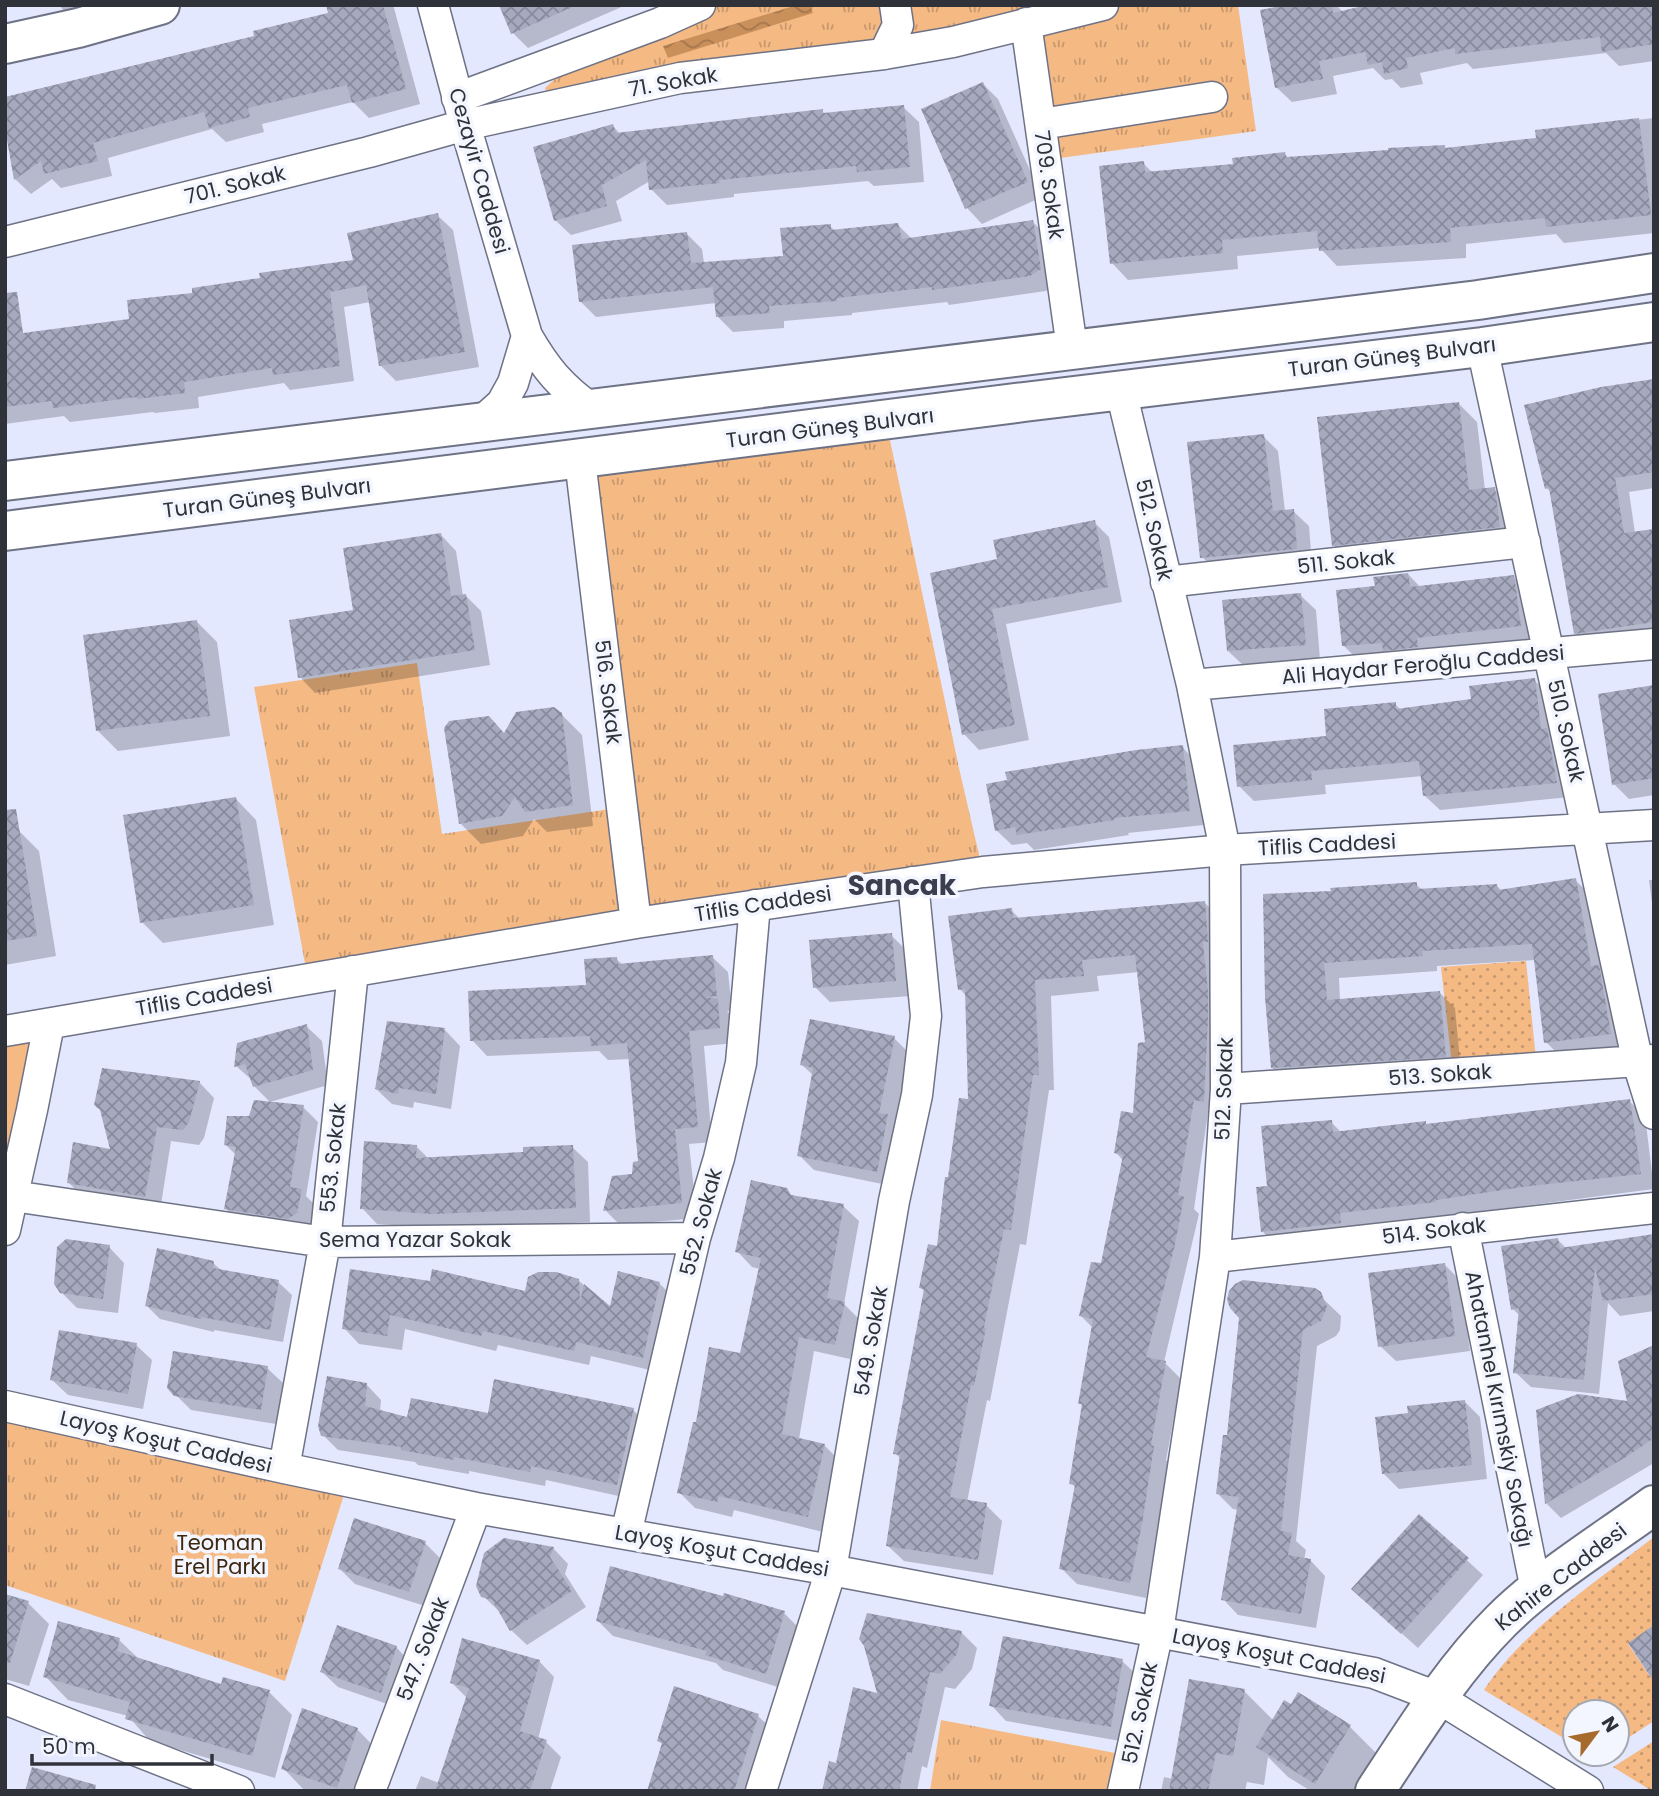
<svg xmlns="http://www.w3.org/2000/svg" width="1659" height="1796" font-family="Poppins,sans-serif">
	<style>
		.grass { fill: url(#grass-dots) }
		.park { fill: url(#park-tufts) }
		.garden { fill: #f5b984 }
		.water { fill: url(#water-waves) }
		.shadow { fill: #0003 }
		.building { fill: url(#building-cross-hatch) }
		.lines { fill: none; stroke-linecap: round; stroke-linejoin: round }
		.minor-casing { stroke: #6e7285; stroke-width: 33 }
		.major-casing { stroke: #6e7285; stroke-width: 42 }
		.minor { stroke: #fff; stroke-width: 30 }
		.major { stroke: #fff; stroke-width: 38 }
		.labels { text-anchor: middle; stroke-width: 7; stroke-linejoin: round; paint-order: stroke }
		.street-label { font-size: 21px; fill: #30323a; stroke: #f4f6ff }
		.park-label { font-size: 21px; fill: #3f270f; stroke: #f4f6ff }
		.district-label { font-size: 28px; font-weight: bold; fill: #3c3e50; stroke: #f4f6ff }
	</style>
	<defs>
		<pattern id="grass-dots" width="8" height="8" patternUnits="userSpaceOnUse" patternTransform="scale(1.75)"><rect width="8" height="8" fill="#f5b984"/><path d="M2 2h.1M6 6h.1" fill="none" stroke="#c7976d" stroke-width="1.8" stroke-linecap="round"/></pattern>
		<pattern id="park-tufts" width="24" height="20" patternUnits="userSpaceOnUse" patternTransform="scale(1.75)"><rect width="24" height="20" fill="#f5b984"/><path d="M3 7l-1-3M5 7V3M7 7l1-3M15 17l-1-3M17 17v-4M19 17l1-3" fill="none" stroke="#c7976d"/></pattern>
		<pattern id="water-waves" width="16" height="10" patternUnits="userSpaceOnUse" patternTransform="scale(1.75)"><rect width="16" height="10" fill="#ca905b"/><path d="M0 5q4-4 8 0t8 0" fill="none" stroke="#a4764c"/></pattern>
		<pattern id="building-cross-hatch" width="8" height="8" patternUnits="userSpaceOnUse" patternTransform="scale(1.75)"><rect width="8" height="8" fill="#a7aabf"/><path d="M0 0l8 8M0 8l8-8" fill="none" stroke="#888b9c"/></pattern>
	</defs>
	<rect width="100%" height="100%" fill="#e4e8fe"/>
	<path class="grass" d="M1526,961L1537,1069L1453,1074L1441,967Z
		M1654,1537V1625L1628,1644L1654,1682V1721L1617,1745V1712H1575V1745L1484,1690C1522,1631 1598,1580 1654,1537Z
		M1654,1741V1791H1652L1613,1767Z"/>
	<path class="park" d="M700,5H1238L1256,131L1046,160L1026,23L547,92L545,88L554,80L660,23Z
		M886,421L959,768L983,872L308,980L254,687L417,663L442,834L623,807L580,460Z
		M5,1406L348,1482L285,1681L5,1585Z
		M941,1720L1131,1756L1118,1791H930Z"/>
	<path class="garden" d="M49,1024L5,1230V1031Z"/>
	<path class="water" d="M797,5H810L813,13L668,58L663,46Z"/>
	<path class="shadow" d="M59,5H129L75,23Z
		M328,5H392L394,8L420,104L369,118L353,102L262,124L264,132L226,142L212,129L108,158L112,176L61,188L52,179L31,194L15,179L5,117L330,14Z
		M501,5H626L528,48L513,33Z
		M1295,5H1336L1343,12L1654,5V61L1619,66L1606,53L1473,69L1467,63L1420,73L1423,84L1401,88L1392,79L1385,80L1373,68L1333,76L1337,94L1292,102L1276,87Z
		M983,84L998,99L1042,197L982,224L967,208L923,110Z
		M903,107L919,122L924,182L874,186L868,181L734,194V197L667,205L651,189L650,181L616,201L622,221L571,235L555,220L613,126L620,134L822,111L825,114Z
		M1654,118V233L1564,243L1556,234L1466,244V258L1337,266L1320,248L1237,256L1238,269L1128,280L1112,263L1143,163L1153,173L1235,166L1285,154L1289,159L1444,146L1447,149L1538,140L1537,131Z
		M437,215L453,230L479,367L396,381L380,365L370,302L344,307L354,381L290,390L284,383L198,397L199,408L155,413L153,412L70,422L64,416L5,424V315L19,336L131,321L194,294L355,262Z
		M1033,222L1048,237L1055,284L1046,291L949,305L947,302L852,313V315L784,321V328L733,332L717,316L716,303L596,317L580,301L687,234L702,249L704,263L784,257L830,226L836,232L897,224L912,239Z
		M1654,381V488L1629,492L1635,533L1654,531V635L1590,647L1575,633L1552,494L1547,488Z
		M1458,403L1477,422L1485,490L1494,489L1512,507L1517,545L1352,564L1333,545Z
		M1263,436L1278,451L1285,511H1293L1309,526L1312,564L1218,572L1202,557Z
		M1094,522L1109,537L1122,602L1006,624L1029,740L979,750L964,734L999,561Z
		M441,535L456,551L463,596H466L481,611L490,665L315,693L300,677Z
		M1408,574L1421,588L1513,576L1527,591L1534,639L1358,660L1344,646L1376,587Z
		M1300,595L1316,610L1320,660L1244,666L1228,651Z
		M197,622L217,642L230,736L118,751L97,730Z
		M1534,680L1549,695L1570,797L1440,810L1425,796L1423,776L1325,785L1326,794L1254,801L1239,786L1328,738L1395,704L1401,710L1473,701Z
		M1654,687V795L1629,799L1614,784Z
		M561,714L582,735L593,826L547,832L534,819L523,836L481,844L460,823L505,735Z
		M1182,747L1197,762L1204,825L1128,833L1129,835L1034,850L1027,843L1012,845L996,830Z
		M236,799L256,820L274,925L163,943L142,922Z
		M18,830L39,851L56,956L5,965V832Z
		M1575,880L1591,895L1626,1049L1561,1057L1546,1042L1535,960L1437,966V971L1339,978L1340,1001L1440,993L1455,1008L1461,1071L1288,1083L1272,1068L1332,893L1416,884L1423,891L1497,886L1502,891Z
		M1649,880H1654V918Z
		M1204,902L1220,918L1223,1009L1194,1209L1199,1214L1164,1362L1181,1379L1166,1460L1169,1463L1146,1598L1077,1584L1061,1568L1076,1488L1071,1483L1084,1407L1080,1403L1093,1328L1081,1316L1103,1265L1124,1161L1116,1153L1135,1115L1147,1044L1139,972L1097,976L1099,991L1051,996L1054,1090H1049L1026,1245L1020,1244L990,1401L987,1400L967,1502L986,1505L1002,1521L993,1575L904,1561L888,1546L901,1459L895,1453L925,1292L921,1288L938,1248L950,1179L970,1101L967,997L960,989L1011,910L1020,919Z
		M891,935L907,951L911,996L830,1002L815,987Z
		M712,957L728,972L732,1011H727L732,1016L735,1043L704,1046L712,1142L689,1144L697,1218L620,1225L605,1210L634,1176L639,1163L630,1059L608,1060L599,1051L487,1056L472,1040L588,987L616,959L623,965Z
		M306,1026L322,1041L328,1085L270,1102L255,1087L253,1081L236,1066Z
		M445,1030L460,1046L451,1109L414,1102L413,1108L392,1104L376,1089Z
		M894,1038L909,1053L895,1124L902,1131L892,1186L814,1170L799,1155L814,1076L802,1065Z
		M199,1082L214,1098L204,1138L199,1145L171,1141L160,1211L84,1198L69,1183Z
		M1629,1101L1645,1116L1654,1189L1354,1228L1278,1247L1263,1232L1268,1188L1331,1122L1342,1133L1425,1123L1428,1126Z
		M303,1107L318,1122L306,1196L316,1206L312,1228L241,1224L226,1209L236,1155L226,1145L250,1118Z
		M416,1146L429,1159L525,1154L572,1147L588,1162L590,1222L450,1229L377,1224L362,1208Z
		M786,1189L793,1197L843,1206L859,1221L844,1304L859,1319L850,1359L814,1351L799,1439L824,1445L840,1461L823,1532L734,1510L732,1517L695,1508L679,1492L697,1424L741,1355L760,1269L752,1267L737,1251Z
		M1654,1235V1311L1620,1316L1608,1303L1599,1394L1531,1387L1515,1372L1520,1316L1513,1309L1558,1240L1567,1249Z
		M109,1247L124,1263L118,1313L77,1308L61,1292Z
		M213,1263L222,1271L278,1282L292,1295L283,1342L214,1330V1332L160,1319L147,1306Z
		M1444,1264L1460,1280L1470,1351L1396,1361L1380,1346Z
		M578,1280L611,1309L659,1283L675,1299L658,1372L591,1356L589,1365L498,1345L496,1351L405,1329L402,1350L359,1344L344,1328L432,1283L527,1293Z
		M1314,1290L1341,1316L1340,1330L1336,1336L1317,1346L1296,1541L1306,1550L1304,1560H1310L1325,1576L1316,1628L1238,1615L1223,1599L1238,1510L1233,1509L1218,1494L1228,1437Z
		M136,1345L152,1360L143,1409L68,1395L52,1380Z
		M1654,1347V1463L1561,1518L1546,1503L1630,1403Z
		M267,1368L283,1383L276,1424L191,1410L175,1394Z
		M366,1384L381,1400L380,1412L409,1419L633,1410L648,1425L632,1499L546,1480L545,1486L469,1471V1474L418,1465L415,1462L338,1450L323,1435Z
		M1464,1401L1480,1417L1487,1479L1399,1489L1383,1473L1410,1415Z
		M1419,1516L1483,1575L1418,1648L1369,1604Z
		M425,1543L440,1558L425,1606L355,1584L340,1569Z
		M553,1548L568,1564L565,1574L586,1607L527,1645L511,1630L501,1613L483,1596Z
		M5,1596L28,1603L49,1624L29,1686L5,1679Z
		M784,1613L799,1628L781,1688L723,1670L716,1663L613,1636L598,1621Z
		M961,1632L977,1648L972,1669L955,1689L945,1687L927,1768L922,1766L917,1791H824L837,1765L879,1695Z
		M119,1640L140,1660L222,1686L269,1692L292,1715L275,1778L150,1741L128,1716L68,1700L45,1676Z
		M396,1647L411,1663L396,1707L338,1687L322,1672Z
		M539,1661L554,1677L538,1739L546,1742L561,1757L550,1791H415L421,1776L439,1783L467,1698L452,1683Z
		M1122,1661L1138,1676L1126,1742L1006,1721L991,1705Z
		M1244,1691L1274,1721L1291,1707L1299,1695L1350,1727L1380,1757L1360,1791H1311L1288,1777L1268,1757L1264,1785L1247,1782L1245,1791H1161L1164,1777L1173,1779Z
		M758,1716L774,1731L751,1791H649L663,1745L659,1741Z
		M357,1729L387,1760L377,1791H305L283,1768Z"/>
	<path class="building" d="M326,5H383L406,89L352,103L347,85L248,108L250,117L209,128L204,112L93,143L98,161L44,174L41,161L14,180L5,128V97L254,36L253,31L328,13Z
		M499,5H577L511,34Z
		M1286,5H1332L1333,13L1367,5H1654V44L1602,52L1600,37L1455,54V48L1406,58L1408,68L1384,74L1382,62L1368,65L1365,52L1319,61L1323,79L1275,88L1260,10Z
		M983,82L1028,182L965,209L921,109Z
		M904,105L910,167L857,172L856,166L719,180L720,183L649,190L646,160L602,185L607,206L554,221L533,147L613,124L616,133L823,109V113Z
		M1639,118L1651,215L1546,227L1545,218L1450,228L1451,242L1319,251L1317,231L1222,240L1223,253L1110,264L1099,166L1144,161L1145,172L1233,164L1232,158L1285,152L1286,157L1388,150V148L1445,145V148L1536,138L1535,130Z
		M438,213L465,352L379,366L366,285L330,292L340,366L273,375L272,368L184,382L185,393L137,399V397L53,408L52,401L5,407V293L17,292L23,333L129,319L127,300L192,293V288L260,278L259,273L353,260L347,233Z
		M1033,220L1041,269L1030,276L932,290V287L837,298V301L769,306L770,313L716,317L713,287L579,302L572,245L687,232L691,263L783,256L780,228L831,224V230L898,223L902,239Z
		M1654,379V472L1615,478L1624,533L1654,529V622L1574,634L1549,488L1545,489L1524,405L1601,387Z
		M1459,402L1469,490L1495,487L1500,527L1332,546L1317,417Z
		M1264,434L1273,511L1294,509L1297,549L1200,558L1187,442Z
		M1095,520L1108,587L992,609L1015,725L962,735L930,573L997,559L993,540Z
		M441,533L451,596L466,594L475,650L298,678L289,620L353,610L343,548Z
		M1408,573L1410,587L1514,575L1521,626L1417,638L1418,647L1383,651L1382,643L1342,646L1336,590L1375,586L1373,577Z
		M1301,593L1306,645L1227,651L1222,600Z
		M197,620L210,716L96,731L83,635Z
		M1535,678L1541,729L1547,728L1557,783L1423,796L1419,761L1311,771L1312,780L1237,787L1233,745L1326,736L1324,709L1396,702V709L1471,699L1469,686Z
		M1654,685V778L1612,785L1598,694Z
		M554,707L562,713L573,805L525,812L515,797L502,816L459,824L444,728L449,721L489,716L504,733L516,712Z
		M1183,745L1190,811L1114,818V820L1017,835L1015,827L995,831L986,784L1007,780L1005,772L1136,750Z
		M236,797L254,905L140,923L123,815Z
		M16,809L37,936L5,941V810Z
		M1576,878L1591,966L1599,965L1611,1034L1544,1043L1532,944L1422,951L1423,956L1324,963L1327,1000L1440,991L1446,1057L1271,1068L1265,997L1263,894L1331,891L1330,888L1417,882V889L1497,884L1498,890Z
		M1205,901L1208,942H1203L1208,992V1018L1204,1102L1194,1100L1178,1195L1184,1197L1174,1249L1146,1357L1166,1361L1151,1445L1154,1446L1142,1524L1130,1583L1059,1569L1075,1485L1069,1484L1082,1404H1078L1093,1319L1079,1316L1091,1262L1101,1263L1123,1155L1114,1153L1121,1111L1133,1113L1138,1043L1145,1042L1135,955L1082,960L1084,976L1035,980L1039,1075H1033L1011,1230L1004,1229L984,1327L986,1328L974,1386L971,1385L950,1497L987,1503L978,1560L886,1546L900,1455L893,1454L924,1289L919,1288L928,1244L937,1246L945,1177H948L959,1098L968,1099L965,989L958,990L948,916L1012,908L1013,918Z
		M892,933L896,981L813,988L809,940Z
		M713,955L717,996L706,997L718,999L720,1028L689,1031L698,1127L675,1129L682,1203L603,1211L612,1176L632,1174L633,1162L638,1161L627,1043L591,1046L590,1036L470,1041L468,991L586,985L584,959L617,957L618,964Z
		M810,1019L895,1036L879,1113L888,1114L877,1172L797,1156L813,1068L800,1065Z
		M387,1021L445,1028L436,1094L399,1088L398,1094L375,1089Z
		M307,1024L313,1070L253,1087L245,1064L234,1067L237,1043Z
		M102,1068L200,1081L189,1122L183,1130L157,1127L145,1197L67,1183L73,1142L110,1149L100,1110L94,1105Z
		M1630,1099L1641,1174L1530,1186L1436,1200V1202L1340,1213L1341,1223L1261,1232L1256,1187L1267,1186L1261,1126L1332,1120L1333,1132L1426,1121V1124Z
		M254,1100L304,1105L290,1187L302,1189L297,1213L288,1219L224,1209L236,1147L224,1145L227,1116H249Z
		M364,1141L417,1145L416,1158L523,1152V1147L573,1145L576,1208L433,1214L360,1209Z
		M751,1180L787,1188L791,1195L844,1204L827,1298L845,1302L835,1345L799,1337L782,1434L825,1444L808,1517L719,1496L717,1502L677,1493L693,1422H696L709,1347L740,1353L761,1258L735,1252Z
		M1654,1234V1294L1603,1301L1595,1267L1584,1380L1513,1373L1519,1308L1511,1310L1501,1246L1558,1238L1560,1248Z
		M66,1239L110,1245L103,1299L60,1293L54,1284L57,1247Z
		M157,1248L214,1261L213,1268L279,1280L270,1330L201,1317V1319L145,1306Z
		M1445,1263L1455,1336L1378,1347L1368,1273Z
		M350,1269L430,1281L432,1269L525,1291L528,1277L538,1272H556L579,1279L580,1302L584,1284L610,1306L618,1271L660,1282L643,1358L576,1342L574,1351L483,1331L481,1336L390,1315L387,1336L342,1329Z
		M1243,1280L1315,1288L1321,1292L1327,1307L1321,1321L1303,1330L1281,1531L1292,1533L1288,1555L1311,1559L1301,1614L1221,1600L1239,1497L1216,1494L1223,1435H1227L1239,1318L1230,1308L1227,1300L1229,1291L1235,1284Z
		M59,1330L137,1343L128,1394L50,1380Z
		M1654,1345V1438L1626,1457L1545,1504L1536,1410L1578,1394L1627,1401L1618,1361Z
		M173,1351L268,1366L261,1410L174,1396L167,1388Z
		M327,1376L367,1383L365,1406L407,1417L411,1398L488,1413L494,1379L634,1408L617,1485L531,1466L530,1472L454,1457V1460L401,1450V1447L321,1436L318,1426Z
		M1465,1400L1472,1465L1382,1474L1375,1417L1408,1413L1407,1406Z
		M1419,1514L1469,1558L1401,1634L1351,1589Z
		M354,1518L426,1541L409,1592L338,1569Z
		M504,1538L554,1547L550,1557L572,1591L510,1631L492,1600L481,1597L476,1586L484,1553Z
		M610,1566L723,1596L724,1593L785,1611L766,1674L705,1655L707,1651L596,1621Z
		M5,1594L29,1601L10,1663H5Z
		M867,1613L962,1631L957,1654L940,1674L930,1672L912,1753L907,1752L899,1791H822L829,1761L836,1763L853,1687L877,1693L864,1646L859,1639Z
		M58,1621L120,1638L117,1651L221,1684L223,1677L270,1690L252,1756L125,1719L130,1702L43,1677Z
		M337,1625L397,1646L381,1693L320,1672Z
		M1654,1625V1682L1628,1643Z
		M1003,1636L1123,1659L1111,1727L989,1706Z
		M462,1638L540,1660L520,1731L547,1740L530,1791H435L469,1688L450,1683Z
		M1189,1679L1245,1689L1233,1756L1216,1753L1208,1791H1169Z
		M674,1686L759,1714L734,1791H647L662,1743L657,1741Z
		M1298,1692L1351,1725L1315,1784L1256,1747L1284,1700L1291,1704Z
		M302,1708L358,1728L337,1788L281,1769Z
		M32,1767L96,1785L95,1791H25Z"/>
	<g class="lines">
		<defs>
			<path id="minor" d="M433,5L465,125L527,336C546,369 561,387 592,409
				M1026,23L1072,348
				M884,54L898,25L895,5
				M457,98L660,23L700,5
				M1041,124L1212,97
				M5,242L369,152L465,125L680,78L884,54L953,42L1103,5
				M1482,347L1638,1063L1654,1114
				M1121,391L1192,685L1225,850L1226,1089L1215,1257L1158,1631L1123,1791
				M481,422L502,403L513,383L527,336
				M580,460L636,923
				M1166,582L1525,542
				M1192,685L1654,644
				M5,1031L636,923L983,872L1225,850L1654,825
				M1226,1089L1654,1060
				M13,1196L325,1242L695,1238
				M1463,1228L1536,1590
				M5,1230L32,1110L49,1024
				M1215,1257L1654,1208
				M5,1406L284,1468L476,1508L831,1570L1374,1673L1437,1697L1588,1791
				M284,1468L325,1242L353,971
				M626,1534L695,1238L719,1158L741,1063L755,905
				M5,1699L239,1791
				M370,1791L476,1508
				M761,1791L831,1570L894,1201L917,1095L926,1016L913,882"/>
			<path id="major" d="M5,44L78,28L160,5
				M5,481L1478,300L1654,273
				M5,531L1024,402L1482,347L1654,322
				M1375,1791C1414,1732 1451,1671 1501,1621C1544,1578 1605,1541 1654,1505"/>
		</defs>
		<use href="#minor" class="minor-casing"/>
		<use href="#major" class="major-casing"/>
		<use href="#minor" class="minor"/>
		<use href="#major" class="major"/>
	</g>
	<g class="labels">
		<g class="street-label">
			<text transform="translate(673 82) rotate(-10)" y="7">71. Sokak</text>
			<text transform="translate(479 171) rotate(74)" y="7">Cezayir Caddesi</text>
			<text transform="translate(235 185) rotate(-14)" y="7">701. Sokak</text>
			<text transform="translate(1049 185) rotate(82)" y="7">709. Sokak</text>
			<text transform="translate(1392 357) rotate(-7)" y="7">Turan Güneş Bulvarı</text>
			<text transform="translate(830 428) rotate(-7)" y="7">Turan Güneş Bulvarı</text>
			<text transform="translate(267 498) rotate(-7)" y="7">Turan Güneş Bulvarı</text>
			<text transform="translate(1154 530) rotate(77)" y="7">512. Sokak</text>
			<text transform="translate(1346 562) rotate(-6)" y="7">511. Sokak</text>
			<text transform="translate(1423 665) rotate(-5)" y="7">Ali Haydar Feroğlu Caddesi</text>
			<text transform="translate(608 692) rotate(83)" y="7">516. Sokak</text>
			<text transform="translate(1566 731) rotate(77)" y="7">510. Sokak</text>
			<text transform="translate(1327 845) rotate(-3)" y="7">Tiflis Caddesi</text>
			<text transform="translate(763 904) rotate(-9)" y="7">Tiflis Caddesi</text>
			<text transform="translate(204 997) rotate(-10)" y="7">Tiflis Caddesi</text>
			<text transform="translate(1440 1075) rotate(-4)" y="7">513. Sokak</text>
			<text transform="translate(1224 1089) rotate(-88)" y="7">512. Sokak</text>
			<text transform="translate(333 1158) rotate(-84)" y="7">553. Sokak</text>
			<text transform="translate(701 1222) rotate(-75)" y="7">552. Sokak</text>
			<text transform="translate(1434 1231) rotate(-7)" y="7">514. Sokak</text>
			<text x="415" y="1247">Sema Yazar Sokak</text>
			<text transform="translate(871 1341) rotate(-80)" y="7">549. Sokak</text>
			<text transform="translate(1499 1409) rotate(79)" y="7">Ahatanhel Kırımskiy Sokağı</text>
			<text transform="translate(166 1442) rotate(13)" y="7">Layoş Koşut Caddesi</text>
			<text transform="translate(722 1551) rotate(10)" y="7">Layoş Koşut Caddesi</text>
			<text transform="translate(1561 1577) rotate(-38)" y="7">Kahire Caddesi</text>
			<text transform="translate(423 1649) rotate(-69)" y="7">547. Sokak</text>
			<text transform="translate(1279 1656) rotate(11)" y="7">Layoş Koşut Caddesi</text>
			<text transform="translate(1140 1713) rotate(-78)" y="7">512. Sokak</text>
		</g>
		<g class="park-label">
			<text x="220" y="1550">Teoman<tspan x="220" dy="24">Erel Parkı</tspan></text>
		</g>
		<g class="district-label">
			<text x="902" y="895">Sancak</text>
		</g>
	</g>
	<rect width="1659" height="1796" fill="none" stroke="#30323a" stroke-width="14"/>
	<g transform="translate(1596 1733) rotate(58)"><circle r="33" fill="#f4f6ff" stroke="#a6a8b0" stroke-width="2"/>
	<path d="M0-5L12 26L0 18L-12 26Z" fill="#a76a2d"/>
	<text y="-10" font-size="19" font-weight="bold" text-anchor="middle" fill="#30323a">N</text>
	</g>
	<path d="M32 1754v10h180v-10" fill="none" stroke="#30323a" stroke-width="3.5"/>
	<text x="42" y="1754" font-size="21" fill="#30323a" stroke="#f4f6ff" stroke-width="5" paint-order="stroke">50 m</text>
</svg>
